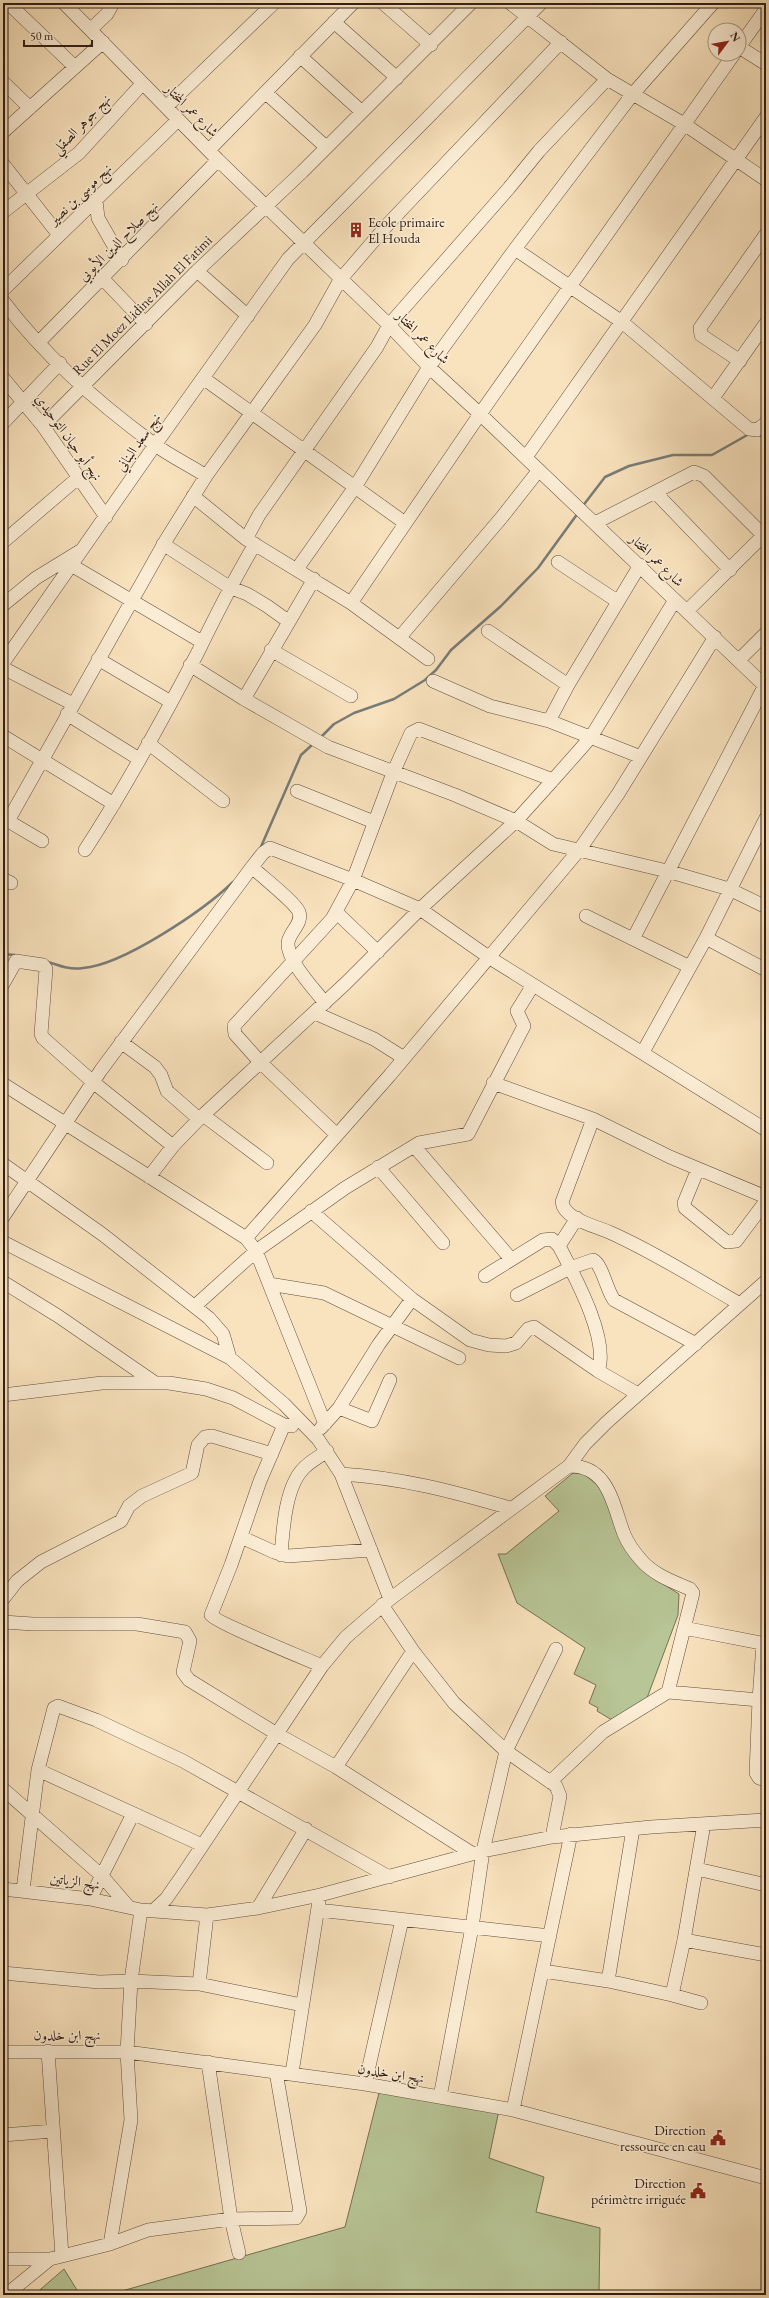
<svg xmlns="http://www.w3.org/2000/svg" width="769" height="2298" font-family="'EB Garamond',Amiri,serif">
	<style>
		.green { fill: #b8c596; stroke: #747155 }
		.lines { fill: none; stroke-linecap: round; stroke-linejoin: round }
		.stream { stroke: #777c79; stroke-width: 2.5 }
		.minor-casing { stroke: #634e3e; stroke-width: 14 }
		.minor { stroke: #fbedd5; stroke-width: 13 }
		.labels { text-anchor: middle; stroke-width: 3; stroke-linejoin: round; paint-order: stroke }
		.street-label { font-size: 14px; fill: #311d14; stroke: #fbedd5 }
		.poi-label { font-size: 14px; fill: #311d14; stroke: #fbedd5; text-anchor: end }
	</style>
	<rect width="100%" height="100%" fill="#f9e3be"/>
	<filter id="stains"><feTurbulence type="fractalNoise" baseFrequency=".005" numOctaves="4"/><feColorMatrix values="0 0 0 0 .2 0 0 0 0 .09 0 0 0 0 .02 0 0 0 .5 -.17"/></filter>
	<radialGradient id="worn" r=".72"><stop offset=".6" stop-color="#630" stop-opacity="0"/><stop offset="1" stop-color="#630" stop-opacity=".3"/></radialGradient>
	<path class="green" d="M573,1473L584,1474L601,1488L652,1577L679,1594L678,1615L647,1698L612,1720L597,1711L598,1708L589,1703L596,1685L574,1674L585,1648L517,1603L498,1554H506L559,1511L545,1496Z
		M382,2081L499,2110L489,2158L544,2177L536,2212L600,2228L599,2295H108L345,2227Z
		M64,2269L80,2295H34Z"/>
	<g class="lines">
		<path class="stream" d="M759,435L766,438
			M582,507L605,477L629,466L673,455H712L749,434
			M320,738L334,724L354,713L394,699L425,680L436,670L451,650L501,606L538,568L578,513
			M260,849L301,755L313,744
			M3,954L15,955
			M48,962C60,966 70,970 83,968C123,965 204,910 233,882"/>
		<defs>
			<path id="minor" d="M8,3L75,67
				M64,3L218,160L389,325L429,367L480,414L766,687
				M383,3L431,45
				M510,3L607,79
				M334,22L397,78
				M91,29L107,14L113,3
				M739,47L766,9
				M739,47L766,64
				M300,56L362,112
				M3,82L30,108
				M266,93L326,147
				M166,107L274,3
				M3,132L103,42
				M209,150L353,3
				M3,164L59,235
				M96,200L98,218L122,260
				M3,212L79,153L142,84
				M515,249L622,322L749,429L757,430L766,423
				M197,271L248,316
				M103,279L146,324
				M3,290L178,120
				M3,301C44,355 99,404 154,444C170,456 189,465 206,476
				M39,342L218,160
				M740,361L701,335L700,328L766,234
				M3,378L43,426L106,517
				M203,378L405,523
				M713,398L766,323
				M3,423L60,363
				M43,426L197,271L302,172L471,3
				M526,457L766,117
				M655,492L730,570
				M193,496L246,539L351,603L428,659
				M595,523L694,472L704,476L763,535
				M246,539L259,515L377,347L389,325L509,188L539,151L607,79L684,124L766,180
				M3,542L79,477
				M163,544L229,587L247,594L267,606L288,621
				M558,562L617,601
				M71,565L202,642
				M297,569L355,487L429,367L515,249L632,95L713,3
				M351,603L480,414L734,54
				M3,605L36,578L80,551
				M687,611L766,533
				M488,631L568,685
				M400,637L502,517L539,470
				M271,650L351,696
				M98,659L171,702
				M739,660L766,633
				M3,663L155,445L288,259L541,3
				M190,665L244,699L328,747L455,795L516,821L553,844L667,871L729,889L766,907
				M3,668L73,704
				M433,681L490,706L549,721L641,757
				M244,699L314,579
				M67,714L139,759
				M549,721L568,685L640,565
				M3,736L114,804
				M148,743L223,801
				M297,791L374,822
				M3,818L42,841
				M8,821L166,540L206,476L315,325L340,280L389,223L561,42
				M85,850C126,787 163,719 198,652C216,615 234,579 255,544
				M252,867C261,876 295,902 299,912C303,924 289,932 288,943C287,961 315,990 325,1003
				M3,879L11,883
				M336,912L378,952
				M586,916L690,967
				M706,938L766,970
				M633,939L765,685
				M3,984L16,961L43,965L46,969L41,1034L43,1038L93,1082L173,1146
				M315,1013L374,1039L404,1058
				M121,1042L155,1067L161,1075L167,1091L199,1119
				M643,1052L706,938L766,818
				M493,1083L593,1119L670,1157L766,1197
				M3,1084L246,1238L256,1251L325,1424
				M203,1115L267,1163
				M593,1119L562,1202C564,1219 595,1226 609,1232C654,1252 696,1279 740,1304
				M337,1135L260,1062L235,1034L234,1026L332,919L353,880L393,773L411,733L419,729L553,780
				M414,1146L511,1259
				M3,1164L102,1234L209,1318L223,1334L230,1358
				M378,1167L443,1243
				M698,1169L684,1203L685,1208L727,1242L736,1241L766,1201
				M149,1177L173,1146L199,1119L346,983L420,909L516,821L553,780L591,737L675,600
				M311,1211L412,1299L470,1340L489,1345L506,1346L516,1343L528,1329L534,1327L598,1371
				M3,1217L101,1070L252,867L263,853L270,848L353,880L420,909L490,958L766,1130
				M246,1238L390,1075L580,849L618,794L715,637
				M3,1242L230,1358L284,1404L318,1439L341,1474L390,1599
				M559,1246C574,1275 610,1340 598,1371L638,1394
				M485,1276L543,1240L552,1239L559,1246L577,1218
				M3,1282L58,1316L154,1382
				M269,1284L324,1293L459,1358
				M517,1295L570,1268L593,1260C602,1264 607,1291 614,1300L696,1344
				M195,1306L256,1251L345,1188L419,1143L468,1134L524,1026L517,1011L533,985
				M3,1395L102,1383H169L206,1389L233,1398L284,1425L292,1426
				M339,1408L372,1421L390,1380
				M284,1425L260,1481L231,1565L211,1615C215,1622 306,1659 322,1666
				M321,1428L339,1408L379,1344L412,1299
				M341,1474C403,1478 451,1491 510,1508
				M241,1537L274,1552L288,1556L371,1550
				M281,1555C283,1530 285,1488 303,1469C309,1462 319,1457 327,1451
				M3,1599L17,1581L41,1562L121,1521L129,1506L142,1496L192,1473L198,1445L205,1437L212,1436L272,1454
				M382,1605L413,1651L454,1703L506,1751L556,1786L560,1796L552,1837
				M3,1622L33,1624H137L185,1632L190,1641L183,1672L189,1680L277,1734L336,1767L473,1854
				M684,1628L766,1644
				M668,1692L759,1700L756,1773L759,1778L766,1780
				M759,1700L763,1644
				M336,1767L413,1651
				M38,1770L202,1845
				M550,1782L603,1732L668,1692L693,1593L690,1589C672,1581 654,1575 641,1560C634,1552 628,1544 624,1534C613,1506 609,1465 569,1466
				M3,1789L102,1876L127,1905
				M697,1869L766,1885
				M3,1889L90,1899L141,1910L207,1915L258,1908L320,1895L483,1851L552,1837L651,1827L766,1820
				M23,1890L38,1770L54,1708L58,1706L96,1720L183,1761L389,1877
				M90,1899L133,1814
				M258,1908L306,1829
				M154,1910L166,1899L182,1876L322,1666L346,1637L390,1599L569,1466L585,1444L607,1422L766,1281
				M318,1910L550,1936
				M684,1940L766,1955
				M543,1971L608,1981L672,1995L684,1940L704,1824
				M3,1973L99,1982L131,1981L199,1984L302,2005
				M608,1981L633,1829
				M199,1984L207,1915
				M672,1995L701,2003
				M48,2051L62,2256
				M3,2052H127L365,2084L513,2110L766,2178
				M208,2062L231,2219L239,2253
				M292,2073L319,1901
				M365,2084L402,1920
				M440,2097L472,1927L483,1851L506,1751L556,1649
				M513,2110L571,1834
				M3,2135L53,2131
				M110,2244L131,2120L127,2052L131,1981L141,1910
				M3,2259H50
				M6,2295L50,2259L110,2244L148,2230L231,2219L296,2218L300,2211L276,2072"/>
		</defs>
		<use href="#minor" class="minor-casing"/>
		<use href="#minor" class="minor"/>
	</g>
	<defs>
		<symbol id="building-bare" viewBox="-9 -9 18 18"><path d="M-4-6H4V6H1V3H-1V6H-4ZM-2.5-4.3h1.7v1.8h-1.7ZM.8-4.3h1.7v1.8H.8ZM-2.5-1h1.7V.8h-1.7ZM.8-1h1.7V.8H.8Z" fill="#8f2418" stroke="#fbedd5" stroke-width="2.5" paint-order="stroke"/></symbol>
		<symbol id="civic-bare" viewBox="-9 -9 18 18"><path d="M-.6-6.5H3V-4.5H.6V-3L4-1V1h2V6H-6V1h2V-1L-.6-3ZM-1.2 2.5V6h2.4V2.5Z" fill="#8f2418" stroke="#fbedd5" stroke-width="2.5" paint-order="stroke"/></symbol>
	</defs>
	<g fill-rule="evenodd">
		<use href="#building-bare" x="345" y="219" width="22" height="22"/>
		<use href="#civic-bare" x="707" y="2127" width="22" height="22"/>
		<use href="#civic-bare" x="687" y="2180" width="22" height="22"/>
	</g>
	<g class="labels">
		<g class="street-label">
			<text transform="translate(192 110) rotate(45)" y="5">شارع عمر المختار</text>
			<text transform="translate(81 124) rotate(-46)" y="5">نهج جوهر الصقلي</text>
			<text transform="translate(80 194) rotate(-44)" y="5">نهج موسى بن نصير</text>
			<text transform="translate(118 241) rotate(-45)" y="5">نهج صلاح الدين الأيوبي</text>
			<text transform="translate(142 305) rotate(-45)" y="5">Rue El Moez Lidine Allah El Fatimi</text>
			<text transform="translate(423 337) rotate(45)" y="5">شارع عمر المختار</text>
			<text transform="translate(69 437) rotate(54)" y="5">نهج أبو حيان التوحيدي</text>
			<text transform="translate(138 442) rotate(-55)" y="5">نهج سعد البناني</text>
			<text transform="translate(657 560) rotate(44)" y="5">شارع عمر المختار</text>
			<text transform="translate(75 1881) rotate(8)" y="5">نهج الزياتين</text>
			<text x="67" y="2040">نهج ابن خلدون</text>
			<text transform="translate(391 2073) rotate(9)" y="5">نهج ابن خلدون</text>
		</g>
		<g class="poi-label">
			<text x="368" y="227" text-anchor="start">Ecole primaire<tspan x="368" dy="16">El Houda</tspan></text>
			<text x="706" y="2135">Direction<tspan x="706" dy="16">ressource en eau</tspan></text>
			<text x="686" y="2188">Direction<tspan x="686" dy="16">périmètre irriguée</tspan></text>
		</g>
	</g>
	<rect width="769" height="2298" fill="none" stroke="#f9e3be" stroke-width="16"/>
	<rect x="4" y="4" width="761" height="2290" fill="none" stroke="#311d14" stroke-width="2"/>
	<rect x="8" y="8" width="753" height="2282" fill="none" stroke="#311d14"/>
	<g transform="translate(727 42) rotate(58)"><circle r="19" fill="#fbedd5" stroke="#aa9a88"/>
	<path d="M0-3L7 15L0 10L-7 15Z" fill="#8f2418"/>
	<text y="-6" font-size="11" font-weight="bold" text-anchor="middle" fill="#311d14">N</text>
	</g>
	<path d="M24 40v6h68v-6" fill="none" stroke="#311d14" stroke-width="2"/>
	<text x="30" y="40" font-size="12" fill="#311d14" stroke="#fbedd5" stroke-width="3" paint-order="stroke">50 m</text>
	<rect width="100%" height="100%" filter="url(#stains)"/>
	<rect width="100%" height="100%" fill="url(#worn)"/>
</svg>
